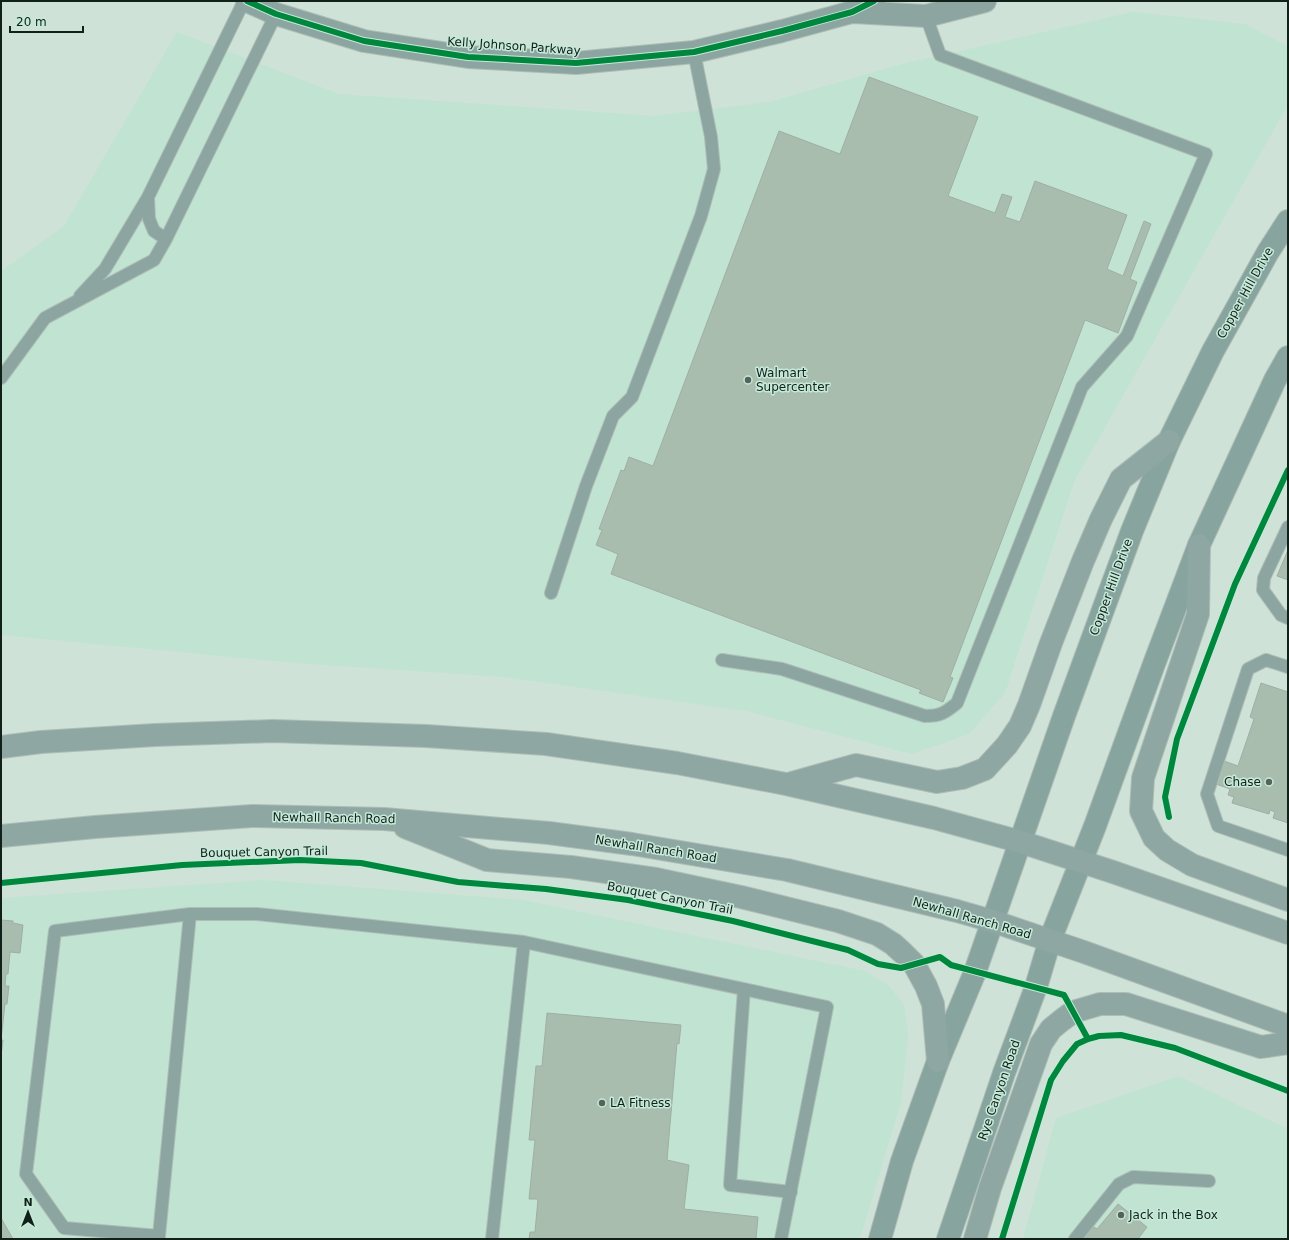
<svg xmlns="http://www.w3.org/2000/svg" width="1289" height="1240" font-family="'DejaVu Sans',sans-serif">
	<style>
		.built { fill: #c1e3d2 }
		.building { fill: #a8bdad; stroke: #a0aea5 }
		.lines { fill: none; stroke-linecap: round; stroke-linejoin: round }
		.lane-casing { stroke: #aebdb6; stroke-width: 14 }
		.street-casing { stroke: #aebdb6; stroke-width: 24 }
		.secondary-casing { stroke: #aebdb6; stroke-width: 24 }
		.primary-casing { stroke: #aebdb6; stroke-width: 24 }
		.lane { stroke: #8ca5a1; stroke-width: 12 }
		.street { stroke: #8ca5a1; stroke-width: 22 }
		.secondary { stroke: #88a49e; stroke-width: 22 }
		.primary { stroke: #8ea7a2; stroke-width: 22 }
		.cycleway-casing { stroke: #c6ead9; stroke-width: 8 }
		.cycleway { stroke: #00873e; stroke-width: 6 }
		.poi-dot { fill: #54645c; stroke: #c6ead9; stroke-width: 1.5 }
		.labels { text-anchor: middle; stroke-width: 3; stroke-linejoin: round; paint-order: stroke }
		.street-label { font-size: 12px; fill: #12201a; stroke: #c6ead9 }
		.poi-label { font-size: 12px; fill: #12201a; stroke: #c6ead9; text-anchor: start }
	</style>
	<rect width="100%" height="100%" fill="#cee2d8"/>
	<path class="built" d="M1133,12L1245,24L1287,46L1288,105L1074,482L1005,693L969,734L912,754L746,711L504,677L296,663L1,635V271L64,226L177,32L339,94L654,116L770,102L902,64Z
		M262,880L523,900L865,971L888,985L904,1005L908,1035L901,1102L860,1239H1V898Z
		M1179,1076L1279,1125L1288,1128V1239H1023L1056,1118Z"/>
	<path class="building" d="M869,77L978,117L948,196L995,213L1002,194L1012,197L1005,217L1020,222L1035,181L1127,215L1107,269L1123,276L1144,221L1151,224L1130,279L1137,282L1118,333L1085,320L950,677L953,678L943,702L919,693L921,690L611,574L618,554L596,545L602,530L599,529L621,470L624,471L629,457L653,466L779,131L840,154Z
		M1288,550V580L1277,576Z
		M1261,683L1288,692V823L1273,818L1275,812L1270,810L1269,814L1232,803L1234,797L1228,795L1230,789L1216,784L1224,761L1238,766L1254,719L1250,717Z
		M1,920L13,921V923L23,925L20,953L10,952L8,974H6L5,986H9L7,1004H5L1,1040H3L1,1056Z
		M547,1013L681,1025L679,1044L677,1043L667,1160L689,1165L684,1209L758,1217L756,1239H529L530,1232H535L538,1199H529L535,1140H529L536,1066H542Z
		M1118,1204L1147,1227L1138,1239H1086L1082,1236L1090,1226L1093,1229L1094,1227L1097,1229Z
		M1,1218L13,1239H1Z"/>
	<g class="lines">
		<defs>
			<path id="lane" d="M148,197L149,219L154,231L166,239
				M80,296L105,269L148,197L244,1
				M1,378L45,318L154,260L166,239L276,14
				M1288,527L1264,578L1263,590L1281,615L1288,618
				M551,593L586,486L613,416L632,397L701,216L714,169L711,137L694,52
				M722,660L782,669L925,716C940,716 945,713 957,703L1082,387L1127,336L1206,154L940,55L926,16
				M1288,667L1266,660L1248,669L1207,794L1218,826L1288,850
				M744,989L730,1185L791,1192
				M159,1236L190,914
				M159,1239V1236L64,1228L26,1174L55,931L190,914H257L524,942L827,1007L781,1239
				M492,1239L524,942
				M1075,1239L1119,1184L1133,1177L1209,1181"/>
			<path id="street" d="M247,1L276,14L364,41L468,57L576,63L694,52L782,31L852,12L874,1
				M853,12L926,16L985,1"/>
			<path id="secondary" d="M880,1239L902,1161L938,1061L975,972L1064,716L1132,531L1169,441L1213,351L1268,252L1288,221
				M948,1239L1004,1073L1036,987L1050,940L1095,826L1154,664L1199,545L1275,380L1288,357"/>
			<path id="primary" d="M1199,545L1198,614L1143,778L1141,811L1154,838L1167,850L1192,865L1288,900
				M1,747L41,742L155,735L273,731L426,736L546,744L677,763L786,784L934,818L1021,842L1113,872L1288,933
				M788,784L856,765L937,782L962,778L985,769L1007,745L1020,726L1029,705L1051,643L1083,561L1101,519L1121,479L1169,441
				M405,827L487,860L571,867L656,879L741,897L838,921L877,934L893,944L904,954L914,964L926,986L933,1004L938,1061
				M1,836L95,827L252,816L384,819L549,833L632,844L787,870L957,911L992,921L1084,952L1288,1026
				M975,1239L990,1188L1041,1044L1051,1029L1062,1020L1073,1012L1100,1004H1126L1261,1047L1288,1043"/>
		</defs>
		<use href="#lane" class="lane-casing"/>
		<use href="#street" class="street-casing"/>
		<use href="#secondary" class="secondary-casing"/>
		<use href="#primary" class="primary-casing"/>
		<use href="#lane" class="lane"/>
		<use href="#street" class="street"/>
		<use href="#secondary" class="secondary"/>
		<use href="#primary" class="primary"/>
		<defs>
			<path id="cycleway" d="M247,1L276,14L364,41L468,57L576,63L694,52L782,31L852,12L874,1
				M1169,817L1165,797L1177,739L1235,584L1288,470
				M1,883L182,865L300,860L361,863L458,882L546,889L628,900L733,921L848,950L878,964L901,968L940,957L951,965L1064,995L1088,1039
				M1002,1239L1051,1080L1063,1061L1077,1044L1088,1039L1099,1036L1121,1035L1175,1048L1288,1091"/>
		</defs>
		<use href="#cycleway" class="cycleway-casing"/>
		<use href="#cycleway" class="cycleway"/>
	</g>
	<g class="poi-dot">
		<circle cx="748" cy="380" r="4"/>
		<circle cx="1269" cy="782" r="4"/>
		<circle cx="602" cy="1103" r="4"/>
		<circle cx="1121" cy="1215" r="4"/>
	</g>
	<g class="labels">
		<g class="street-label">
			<text transform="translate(514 46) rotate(4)" y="4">Kelly Johnson Parkway</text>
			<text transform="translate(1245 293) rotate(-61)" y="4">Copper Hill Drive</text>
			<text transform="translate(1111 587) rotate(-70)" y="4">Copper Hill Drive</text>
			<text transform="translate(334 818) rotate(1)" y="4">Newhall Ranch Road</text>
			<text transform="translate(656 849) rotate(9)" y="4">Newhall Ranch Road</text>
			<text transform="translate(264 852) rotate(-1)" y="4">Bouquet Canyon Trail</text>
			<text transform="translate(670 898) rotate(11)" y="4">Bouquet Canyon Trail</text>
			<text transform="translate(972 918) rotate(16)" y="4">Newhall Ranch Road</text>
			<text transform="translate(999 1090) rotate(-71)" y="4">Rye Canyon Road</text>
		</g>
		<g class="poi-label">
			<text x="756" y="377">Walmart<tspan x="756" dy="14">Supercenter</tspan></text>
			<text x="1261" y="786" text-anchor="end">Chase</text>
			<text x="610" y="1107">LA Fitness</text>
			<text x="1129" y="1219">Jack in the Box</text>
		</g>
	</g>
	<rect width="1289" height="1240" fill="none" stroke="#12201a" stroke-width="4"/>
	<g transform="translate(28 1212)" stroke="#c6ead9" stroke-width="3" paint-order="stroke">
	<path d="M0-3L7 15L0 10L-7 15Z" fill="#12201a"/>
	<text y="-6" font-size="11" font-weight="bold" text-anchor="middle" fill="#12201a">N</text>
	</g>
	<path d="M10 26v6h73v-6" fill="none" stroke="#12201a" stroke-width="2"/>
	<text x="16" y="26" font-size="12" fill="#12201a" stroke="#c6ead9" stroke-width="3" paint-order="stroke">20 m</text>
</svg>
